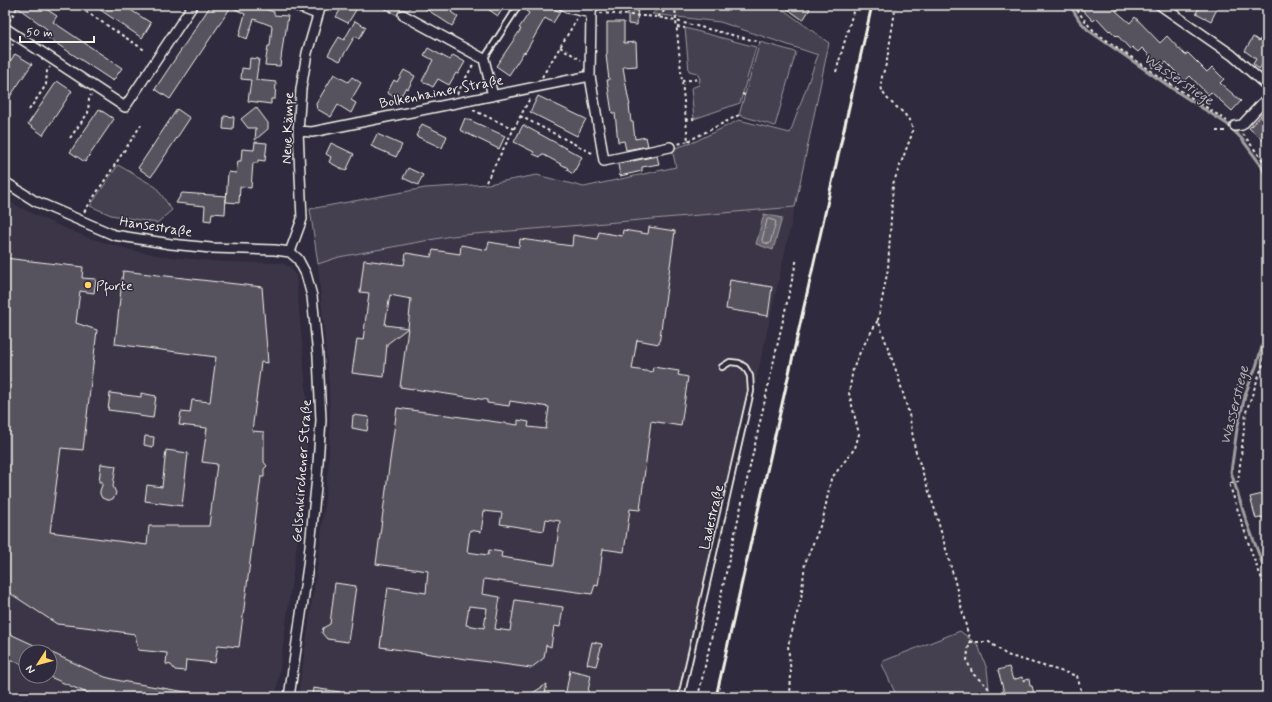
<svg xmlns="http://www.w3.org/2000/svg" width="1272" height="702" font-family="Mynerve,sans-serif">
	<style>
		.built { fill: #3b3647; fill-rule: evenodd }
		.green { fill: #454050; stroke: #9c989c }
		.water { fill: #6a6670; stroke: #a19ea0 }
		.lines { fill: none; stroke-linecap: round; stroke-linejoin: round }
		.shore { stroke: #bdb9b8; stroke-width: 1 }
		.stream { stroke: #a19ea0; stroke-width: 3 }
		.building { fill: #56525f; stroke: #f4f1e8; fill-rule: evenodd }
		.service-casing { stroke: #f4f1e8; stroke-width: 8 }
		.minor-casing { stroke: #f4f1e8; stroke-width: 12 }
		.path { stroke: #f4f1e8; stroke-width: 2; stroke-dasharray: 3 3; stroke-linecap: butt }
		.service { stroke: #2f2a3d; stroke-width: 4.5 }
		.minor { stroke: #2f2a3d; stroke-width: 9 }
		.rail { stroke: #f4f1e8; stroke-width: 3 }
		.poi-dot { fill: #ffd166; stroke: #2f2a3d; stroke-width: 1.5 }
		.labels { text-anchor: middle; stroke-width: 3; stroke-linejoin: round; paint-order: stroke }
		.street-label { font-size: 14px; fill: #f4f1e8; stroke: #2f2a3d }
		.poi-label { font-size: 14px; fill: #f4f1e8; stroke: #2f2a3d; text-anchor: start }
		.water-label { font-size: 15px; font-style: italic; fill: #b6b2b2; stroke: #2f2a3d }
	</style>
	<rect width="100%" height="100%" fill="#2f2a3d"/>
	<filter id="ink" filterUnits="userSpaceOnUse"><feTurbulence type="fractalNoise" baseFrequency=".025" numOctaves="2"/><feDisplacementMap in="SourceGraphic" scale="8" xChannelSelector="R" yChannelSelector="G"/><feConvolveMatrix kernelMatrix="1 2 1 2 8 2 1 2 1" color-interpolation-filters="sRGB"/></filter>
	<g filter="url(#ink)">
		<path class="built" d="M5,199L21,208L55,224L89,238L131,250L162,256L224,262L282,263L290,267L296,276L308,411L307,447L303,500L276,697H5ZM26,652H50V676H26Z
			M795,207L685,697H298L319,554L328,471L330,430L329,385L318,264L339,257L451,236Z"/>
		<path class="green" d="M379,5H416L415,8L412,6L408,10L400,11L397,15Z
			M663,5H777L829,43L795,207L451,236L339,257L318,264L310,209L425,188L488,184L537,175L584,187L676,167L672,149L694,142L739,120L790,133L818,55L720,22L652,14Z
			M685,28L756,47L740,103L694,119L691,88L699,85L700,79L697,73L689,71Z
			M760,42L796,52L775,126L739,115Z
			M118,165L156,187L172,210L157,223L111,215L90,206Z
			M960,631L978,645L987,669L990,697H998H897L881,662Z"/>
		<path class="water" d="M764,214L782,218L773,250L756,244Z"/>
		<g class="lines">
			<path class="shore" d="M769,219L775,221L776,222L770,243L769,244L763,242L762,240L767,220Z"/>
			<path class="stream" d="M1070,5L1079,20L1088,30L1176,91L1227,124L1241,138L1261,165L1267,179
				M1267,330L1256,367L1246,392L1237,429L1231,472L1245,517L1267,576"/>
		</g>
		<path class="building" d="M14,5H40L57,16L53,22L122,68L113,81L48,38L44,35L47,29Z
			M93,5H123L151,23L142,38Z
			M211,5H254L274,12V15L288,16L285,36H284L280,66L265,65L268,46H270L272,26L254,19L247,39L239,36L245,14L231,7L170,99L155,89Z
			M343,5H359L348,23L336,17Z
			M420,5H455L451,12L458,17L452,26Z
			M482,5H505L498,16Z
			M529,5H548L560,12L553,23L545,18L525,53L524,52L509,75L496,66L521,29L519,28L529,13L526,11Z
			M628,5H638L637,25L628,24Z
			M782,5H804L810,9L803,20Z
			M1078,5H1122L1116,11L1130,23L1135,17L1160,43L1167,36L1185,55L1188,53L1207,72L1212,67L1224,79L1220,83L1241,101L1232,111L1211,92L1208,95L1190,76L1185,81L1166,62L1161,67L1157,63L1152,68V58L1142,48L1138,52L1132,47L1130,49L1117,35L1116,36L1110,30L1109,31L1097,18L1093,21Z
			M1201,5H1219L1211,21L1196,13Z
			M355,21L366,27L359,39L355,36L340,61L328,55L339,37L344,40Z
			M607,22H624V43L636,42L637,66L623,67L628,97L630,105H629L631,122H633L635,139L646,137L648,146L626,150L624,141L618,142L615,113H612L607,80H609L606,55L607,54Z
			M1267,30V58L1259,69L1253,64L1256,59L1245,51L1253,37L1259,41Z
			M428,48L450,60L453,55L465,62L458,74L456,73L449,85L438,79L433,87L422,81L433,60L424,55Z
			M15,54L32,64L5,104V69Z
			M250,58L259,59L256,80L276,82L275,99H271V104L248,101L251,80L241,79L242,68L249,69Z
			M404,70L415,76L408,89L406,87L399,99L387,93L394,80L397,82Z
			M334,74L348,82L352,77L361,83L351,100L356,103L351,113L338,105L331,117L317,109L316,104Z
			M57,81L72,91L43,135L28,124Z
			M538,96L586,119L577,136L530,112Z
			M256,107L268,123V129L255,140L256,128H248L241,119Z
			M99,109L114,119L85,162L70,152Z
			M177,109L190,118L151,177L138,168Z
			M1267,109V144L1249,128Z
			M224,116L234,117L233,130L223,129Z
			M465,118L505,136L499,149L460,130Z
			M422,124L447,136L442,148L416,136Z
			M523,125L582,157L573,174L567,170L568,168L542,154L540,157L533,154L534,152L514,142Z
			M377,134L402,145L396,157L371,146Z
			M255,142L267,143L265,161L258,160V163H253L251,188L240,187L239,203L226,202L228,172L236,173L238,161H241L242,149L254,150Z
			M331,143L354,154L346,171L329,162L331,157L326,154Z
			M657,156L659,164L642,167V171L620,176L618,164Z
			M408,168L423,175L418,185L403,178Z
			M182,193L226,196L225,214L212,213L211,221L204,220L205,206L176,203Z
			M649,227L675,231L659,344L637,340L632,369L652,372L653,367L679,371L678,375L688,377L681,426L651,421L640,510L630,509L624,552L603,549L598,586L595,585L592,594L484,579L482,594L500,597L495,629L510,631L515,600L563,607L560,627L554,626L551,647L546,645L544,658L531,668L380,647L388,587L426,593L428,571L376,564L397,408L518,425V420L529,422L528,427L546,429L549,407L510,401L509,406L487,403V400L400,387L408,328L387,344L384,377L352,373L357,339L363,340L369,293L360,292L364,260L404,265L406,253L431,257L433,250L460,254L461,245L487,250L489,242L519,247L520,239L572,246L573,235L597,239L599,232L622,236L623,230L648,234ZM390,295L411,299L408,328L385,325ZM484,511L502,513L500,524L544,531L546,519L560,521L554,565L501,557L502,552L489,550L488,555L467,552L470,530L481,532ZM469,606L487,608L484,628L466,625Z
			M5,258L83,267L82,278L96,279L94,293L80,291L76,323L97,330L83,450L61,448L50,532L147,545L149,526H209L217,464L202,462L207,428L179,425L181,412L190,413L192,400L210,402L216,357L115,344L123,271L262,287L268,363L261,362L252,431L264,432V462L267,466L264,469V477H261L239,647L218,645L215,663L186,660L185,671L175,670L171,665L166,664L167,653L138,650L135,634L85,627L57,624L5,590Z
			M730,280L772,287L768,316L726,309Z
			M110,393L141,397V393L156,396L153,418L139,416V414L108,410Z
			M353,415L369,417L367,431L352,428Z
			M145,436L154,437L153,447L144,445Z
			M166,450L188,453L182,506L145,501L147,485L162,487Z
			M101,464L116,466L113,486L116,493L114,498L110,500H107L102,498L100,494V491L103,482H99Z
			M1267,493V516L1256,519L1250,497Z
			M335,583L356,586L348,642L327,639L322,633L323,628L330,624Z
			M8,633L49,652H26V666L5,657V639Z
			M592,642L602,644L596,666L587,664Z
			M50,652L105,677L121,681L192,693V697H96L50,677Z
			M1009,667L1013,680L1022,677L1023,681L1029,679L1030,686H1032L1035,697H1019L1018,693L1009,696V693L1004,692L998,670Z
			M570,670L591,675L587,697H565Z
			M547,684L544,697H526Z
			M313,688L340,692V697H312Z"/>
		<g class="lines">
			<defs>
				<path id="service" d="M484,59L519,5
					M681,697L751,391L750,376L745,367L739,363L730,362L722,367"/>
				<path id="minor" d="M294,5L317,14
					M563,5L568,8L591,13
					M1160,5L1232,55L1267,86
					M403,15L484,59L493,96
					M5,28L125,107L193,5
					M590,76L604,161L670,147
					M1235,126L1242,125L1267,98
					M298,131L312,132L590,76L591,13L593,5
					M5,182L35,201L114,235L171,244L211,248L275,250L290,252
					M290,252L302,219L298,131L301,89L307,53L321,5
					M289,697L308,566L317,477L321,420L318,356L312,296L306,274L298,259L290,252"/>
			</defs>
			<use href="#service" class="service-casing"/>
			<use href="#minor" class="minor-casing"/>
			<path class="path" d="M76,5L146,51
				M379,5L394,13
				M675,5L676,21L760,42
				M896,5C893,23 890,42 887,60C886,67 881,76 881,84C881,105 915,110 912,134L893,184L888,269L878,320L898,376L909,414L915,449L935,510L954,578L970,642L968,650L967,661L973,674L987,686L993,697
				M1073,5L1090,27L1099,35L1163,79L1227,121
				M600,13L658,17L676,21L688,141L678,144
				M658,17L670,5
				M9,21L19,5
				M677,27L685,28
				M560,47L581,60
				M5,55L13,44
				M836,72L855,5
				M542,77L577,19
				M682,81L700,79
				M457,94L474,63
				M742,94L745,95
				M29,110L46,85L47,71L50,67
				M473,110L514,129
				M520,116L594,154
				M686,120L694,119
				M1216,131H1227
				M1243,134L1267,166
				M70,138L88,113L89,99L91,95
				M688,141L739,115
				M486,182L530,98
				M84,212L141,125
				M1267,353L1246,412L1238,482L1229,483L1253,557L1267,591
				M970,642H989L1007,655L1077,676L1083,697
				M698,697L797,258
				M790,697L791,673L788,646L801,599L805,563L823,519L831,479L855,448L859,434L849,393L853,369L861,350L878,320"/>
			<use href="#service" class="service"/>
			<use href="#minor" class="minor"/>
			<path class="rail" d="M716,697L872,5"/>
		</g>
	</g>
	<circle class="poi-dot" cx="88" cy="285" r="4"/>
	<g class="labels">
		<g class="street-label">
			<text transform="translate(441 91) rotate(-11)" y="5">Bolkenhainer Straße</text>
			<text transform="translate(287 128) rotate(-88)" y="5">Neue Kämpe</text>
			<text transform="translate(156 226) rotate(9)" y="5">Hansestraße</text>
			<text transform="translate(301 471) rotate(-86)" y="5">Gelsenkirchener Straße</text>
			<text transform="translate(711 517) rotate(-77)" y="5">Ladestraße</text>
		</g>
		<g class="poi-label">
			<text x="96" y="290">Pforte</text>
		</g>
		<g class="water-label">
			<text transform="translate(1179 79) rotate(34)" y="5">Wasserstiege</text>
			<text transform="translate(1234 405) rotate(-76)" y="5">Wasserstiege</text>
		</g>
	</g>
	<rect width="1272" height="702" fill="none" stroke="#2f2a3d" stroke-width="20"/>
	<rect x="10" y="10" width="1252" height="682" fill="none" stroke="#f4f1e8" stroke-width="1.5" filter="url(#ink)"/>
	<g transform="translate(38 664) rotate(234)"><circle r="19" fill="#2f2a3d" stroke="#7e7a81"/>
	<path d="M0-3L7 15L0 10L-7 15Z" fill="#ffd166"/>
	<text y="-6" font-size="11" font-weight="bold" text-anchor="middle" fill="#f4f1e8">N</text>
	</g>
	<path d="M20 36v6h74v-6" fill="none" stroke="#f4f1e8" stroke-width="2"/>
	<text x="26" y="36" font-size="12" fill="#f4f1e8" stroke="#2f2a3d" stroke-width="3" paint-order="stroke">50 m</text>
</svg>
